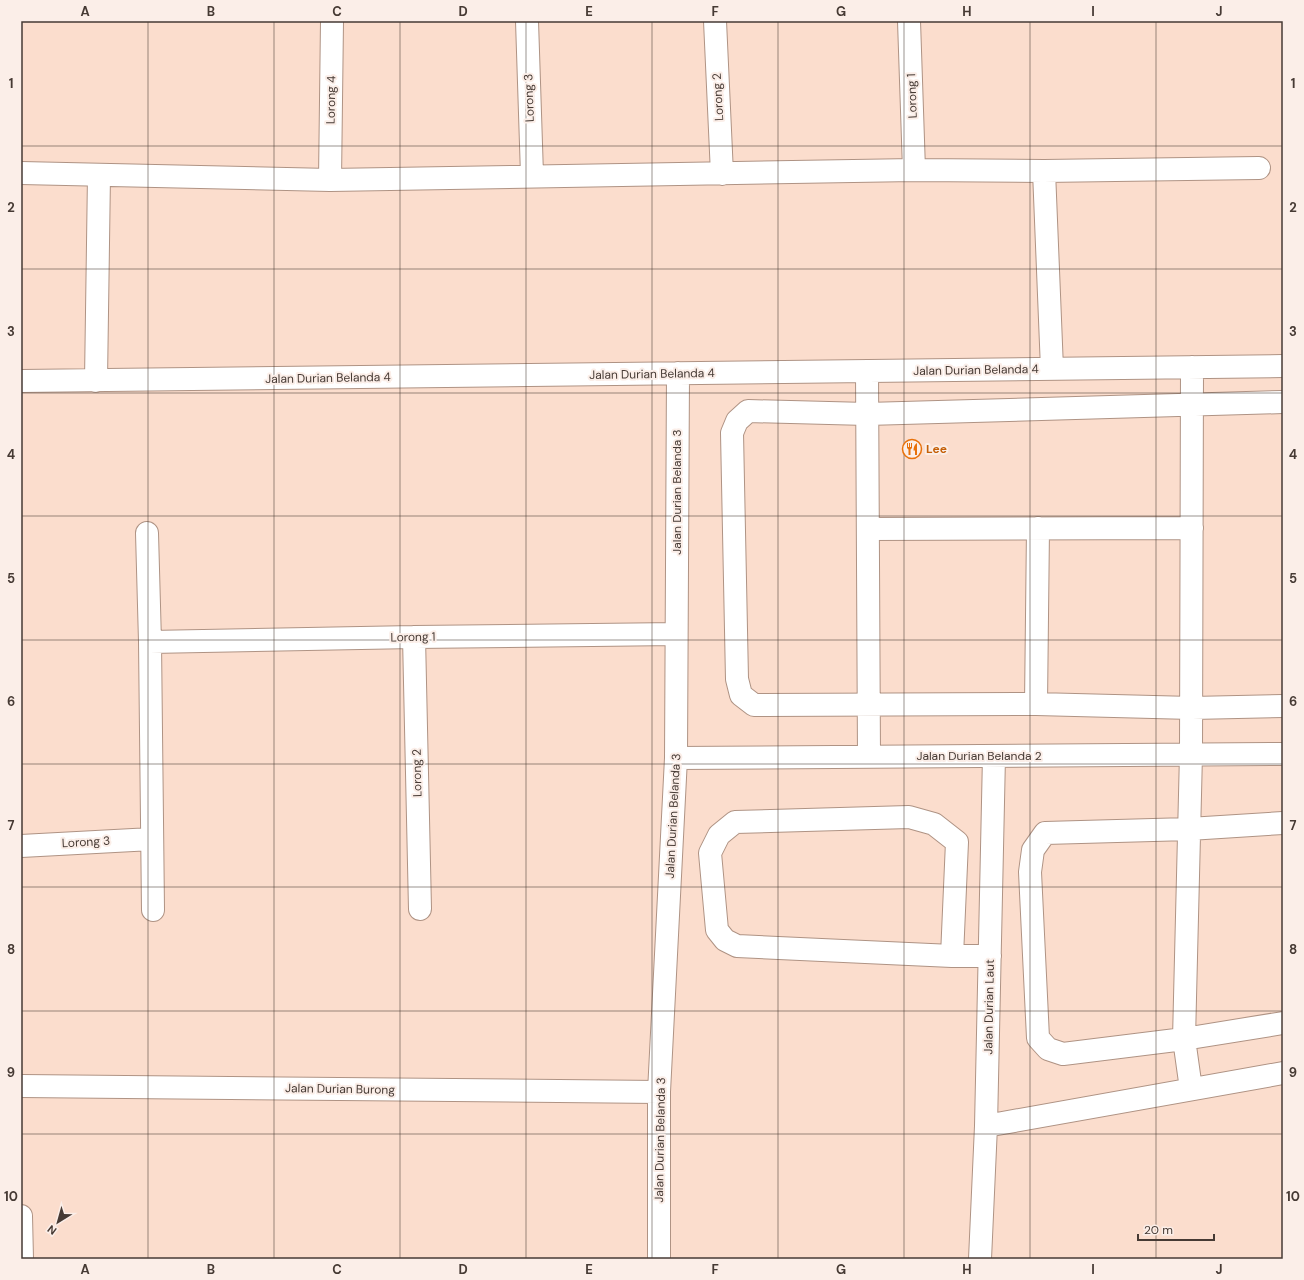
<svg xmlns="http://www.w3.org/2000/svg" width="1304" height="1280" font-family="'DM Sans',sans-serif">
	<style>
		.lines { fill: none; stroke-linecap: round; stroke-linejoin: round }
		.minor-casing { stroke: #af9384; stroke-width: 24 }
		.minor { stroke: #fff; stroke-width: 22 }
		.grid { fill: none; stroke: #463a34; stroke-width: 1; stroke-opacity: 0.55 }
		.labels { text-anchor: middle; stroke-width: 4; stroke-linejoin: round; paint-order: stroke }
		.street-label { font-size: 12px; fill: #463a34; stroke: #fbeee8 }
		.food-label { font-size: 12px; font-weight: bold; fill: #c56008; stroke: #fbeee8; text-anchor: start }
		.neatline { fill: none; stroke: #463a34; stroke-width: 1.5 }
		.grid-label { font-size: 13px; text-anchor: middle; font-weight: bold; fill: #463a34 }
	</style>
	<rect width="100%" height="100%" fill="#fbddcd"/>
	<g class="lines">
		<defs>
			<path id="minor" d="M527,21L532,175
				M715,21L722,174
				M909,21L914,170
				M1044,171L1052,369
				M21,173L330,180L914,170L1044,171L1259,168
				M330,180L332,21
				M867,371L869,756
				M21,381L1283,366
				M96,381L99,175
				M1283,402L867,414L748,411L737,421L732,433L737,679L741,695L754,705L1036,704L1192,708L1283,706
				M868,529L1192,528
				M147,533L150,642L153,910
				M414,637L420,909
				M150,642L414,637L676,634
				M1036,704L1038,528
				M676,758L1283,754
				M1283,823L1189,829L1045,833L1033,850L1030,872L1038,1038L1048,1049L1063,1054L1184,1039L1283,1023
				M21,846L152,839
				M952,956L957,842L934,824L909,817L735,822L719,835L710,853L717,930L725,940L737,946L952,956H990
				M21,1086L659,1092
				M1191,1089L1184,1039L1191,754L1192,367
				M986,1126L1283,1073
				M21,1216L22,1259
				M659,1259V1092L676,758L678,373
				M980,1259L986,1126L994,756"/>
		</defs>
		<use href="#minor" class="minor-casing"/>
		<use href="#minor" class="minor"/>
	</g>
	<path class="grid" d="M148,21V1259M274,21V1259M400,21V1259M526,21V1259M652,21V1259M778,21V1259M904,21V1259M1030,21V1259M1156,21V1259M21,146H1283M21,269H1283M21,393H1283M21,516H1283M21,640H1283M21,764H1283M21,887H1283M21,1011H1283M21,1134H1283"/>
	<defs>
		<symbol id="restaurant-ring" viewBox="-11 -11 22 22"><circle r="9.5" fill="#fbeee8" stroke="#e8710a" stroke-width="1.5"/><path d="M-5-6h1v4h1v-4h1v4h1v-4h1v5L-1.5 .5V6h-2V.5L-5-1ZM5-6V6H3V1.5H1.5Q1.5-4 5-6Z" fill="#e8710a"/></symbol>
	</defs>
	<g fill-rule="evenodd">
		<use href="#restaurant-ring" x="901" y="438" width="22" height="22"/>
	</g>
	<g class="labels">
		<g class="street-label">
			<text transform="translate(912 96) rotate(-92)" y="4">Lorong 1</text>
			<text transform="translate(718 97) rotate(-93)" y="4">Lorong 2</text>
			<text transform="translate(529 98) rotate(-92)" y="4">Lorong 3</text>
			<text transform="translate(331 100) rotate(-89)" y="4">Lorong 4</text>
			<text transform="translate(976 370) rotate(-1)" y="4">Jalan Durian Belanda 4</text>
			<text transform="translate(652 374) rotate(-1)" y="4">Jalan Durian Belanda 4</text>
			<text transform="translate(328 378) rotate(-1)" y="4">Jalan Durian Belanda 4</text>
			<text transform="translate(677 492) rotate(-90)" y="4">Jalan Durian Belanda 3</text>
			<text transform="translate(413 637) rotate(-1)" y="4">Lorong 1</text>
			<text x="979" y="760">Jalan Durian Belanda 2</text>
			<text transform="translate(417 773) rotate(-91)" y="4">Lorong 2</text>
			<text transform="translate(673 816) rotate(-87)" y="4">Jalan Durian Belanda 3</text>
			<text transform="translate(86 842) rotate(-3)" y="4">Lorong 3</text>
			<text transform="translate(989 1007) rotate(-89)" y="4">Jalan Durian Laut</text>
			<text transform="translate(340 1089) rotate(1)" y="4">Jalan Durian Burong</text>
			<text transform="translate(660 1140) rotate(-89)" y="4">Jalan Durian Belanda 3</text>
		</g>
		<g class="food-label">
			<text x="926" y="453">Lee</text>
		</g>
	</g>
	<rect width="1304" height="1280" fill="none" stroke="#fbeee8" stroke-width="44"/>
	<g transform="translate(58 1222) rotate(217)" stroke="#fbeee8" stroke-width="3" paint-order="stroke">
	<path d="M0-3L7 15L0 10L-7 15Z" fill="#463a34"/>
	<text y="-6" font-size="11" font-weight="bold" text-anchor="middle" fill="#463a34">N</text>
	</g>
	<path d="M1138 1234v6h76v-6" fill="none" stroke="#463a34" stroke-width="2"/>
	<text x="1144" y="1234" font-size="12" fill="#463a34" stroke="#fbeee8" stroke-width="3" paint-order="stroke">20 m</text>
	<rect x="22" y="22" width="1260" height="1236" class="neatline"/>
	<g class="grid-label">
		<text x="85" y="16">A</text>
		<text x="211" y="16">B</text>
		<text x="337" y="16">C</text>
		<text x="463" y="16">D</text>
		<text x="589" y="16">E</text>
		<text x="715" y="16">F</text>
		<text x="841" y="16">G</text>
		<text x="967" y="16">H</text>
		<text x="1093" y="16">I</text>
		<text x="1219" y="16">J</text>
		<text x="11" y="88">1</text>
		<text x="1293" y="88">1</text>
		<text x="11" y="212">2</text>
		<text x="1293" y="212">2</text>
		<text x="11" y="336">3</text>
		<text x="1293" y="336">3</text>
		<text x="11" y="459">4</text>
		<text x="1293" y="459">4</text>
		<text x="11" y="583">5</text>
		<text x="1293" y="583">5</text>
		<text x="11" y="706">6</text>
		<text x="1293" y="706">6</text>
		<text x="11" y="830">7</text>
		<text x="1293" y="830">7</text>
		<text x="11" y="954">8</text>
		<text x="1293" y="954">8</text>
		<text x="11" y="1077">9</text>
		<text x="1293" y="1077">9</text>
		<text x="11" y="1201">10</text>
		<text x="1293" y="1201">10</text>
		<text x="85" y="1274">A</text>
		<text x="211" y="1274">B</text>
		<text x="337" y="1274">C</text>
		<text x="463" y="1274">D</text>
		<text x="589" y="1274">E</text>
		<text x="715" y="1274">F</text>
		<text x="841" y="1274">G</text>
		<text x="967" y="1274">H</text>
		<text x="1093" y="1274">I</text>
		<text x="1219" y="1274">J</text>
	</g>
</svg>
